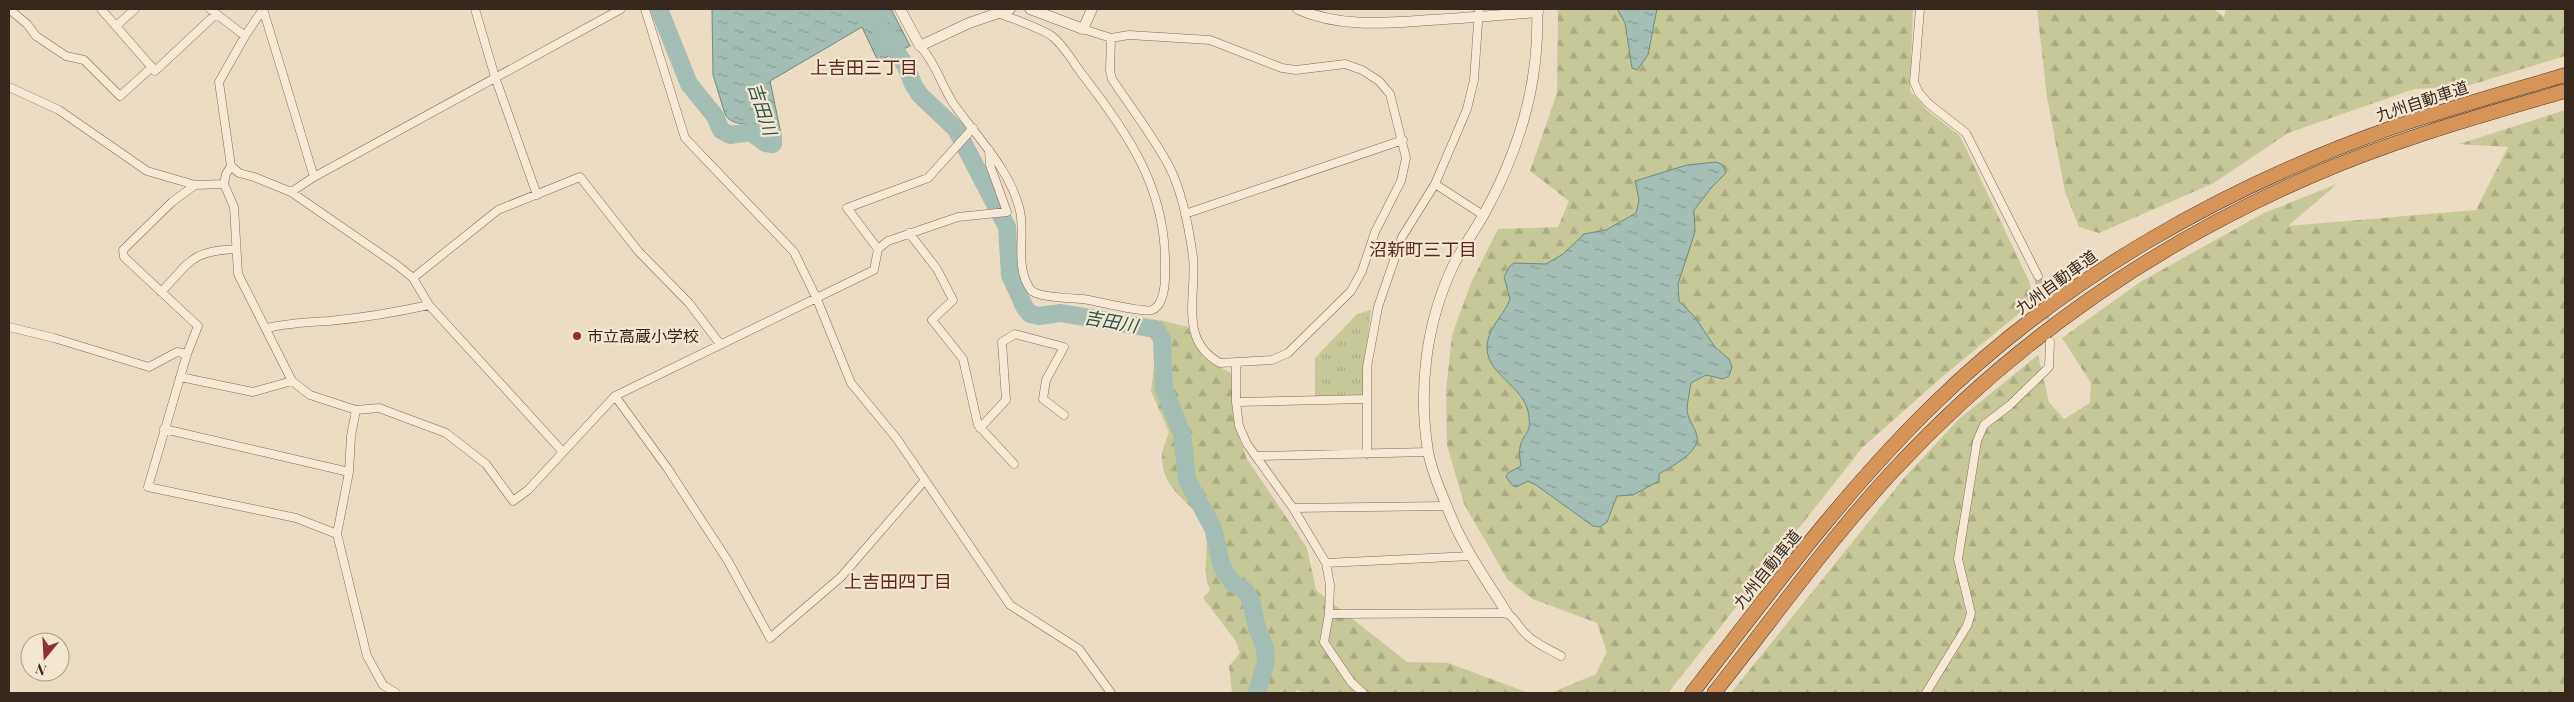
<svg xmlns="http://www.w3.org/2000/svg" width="2574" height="702" font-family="'Playfair Display','Noto Sans JP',serif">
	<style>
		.forest { fill: url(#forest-firs) }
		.park { fill: url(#park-tufts) }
		.water { fill: url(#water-ripples); stroke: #6d8c81 }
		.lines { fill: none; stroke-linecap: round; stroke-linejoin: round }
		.river { stroke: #a5beb5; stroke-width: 18 }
		.minor-tunnel { stroke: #c7b8a2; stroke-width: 8; stroke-dasharray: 8 4; stroke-linecap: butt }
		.minor-casing { stroke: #846d5b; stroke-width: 9 }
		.tertiary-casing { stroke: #846d5b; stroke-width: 11 }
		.motorway-casing { stroke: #523c2f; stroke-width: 15 }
		.minor { stroke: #f6ead6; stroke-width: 8 }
		.tertiary { stroke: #f6ead6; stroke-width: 10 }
		.motorway { stroke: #d69459; stroke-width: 14 }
		.poi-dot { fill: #902f38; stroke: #f3e7d2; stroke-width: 2 }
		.labels { text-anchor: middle; stroke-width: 4.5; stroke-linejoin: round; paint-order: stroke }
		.street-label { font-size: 16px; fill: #35271e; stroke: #f3e7d2 }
		.poi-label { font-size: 16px; fill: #35271e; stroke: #f3e7d2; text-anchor: start }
		.neighbourhood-label { font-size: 18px; fill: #5f2820; stroke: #f3e7d2 }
		.water-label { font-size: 18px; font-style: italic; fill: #2e544e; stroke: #f3e7d2 }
	</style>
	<defs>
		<pattern id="forest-firs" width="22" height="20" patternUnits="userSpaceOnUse" patternTransform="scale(1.25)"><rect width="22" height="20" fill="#c7c898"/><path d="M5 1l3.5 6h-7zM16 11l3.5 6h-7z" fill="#acac83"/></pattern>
		<pattern id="park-tufts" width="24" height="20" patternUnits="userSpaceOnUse" patternTransform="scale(1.25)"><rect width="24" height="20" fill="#c7c898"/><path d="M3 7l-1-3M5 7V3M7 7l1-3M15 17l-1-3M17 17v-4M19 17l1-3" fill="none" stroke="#acac83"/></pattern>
		<pattern id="water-ripples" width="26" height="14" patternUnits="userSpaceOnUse" patternTransform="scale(1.25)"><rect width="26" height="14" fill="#a5beb5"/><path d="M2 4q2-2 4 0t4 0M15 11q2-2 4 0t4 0" fill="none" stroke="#879a93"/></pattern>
	</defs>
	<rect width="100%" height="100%" fill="#ebdcc3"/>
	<path class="forest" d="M1558,9H1913L1910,91L1928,111L1960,136L2029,281L2034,301L1942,377L1863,447L1668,693H1551L1596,674L1607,652L1597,623L1533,599L1508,580L1464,504L1447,445L1446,391L1452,335L1471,283L1498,229L1558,227L1569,201L1530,171L1557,93Z
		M2037,9H2214L2224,17L2226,9H2565V56L2467,86L2414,89L2288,133L2214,183L2099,233L2079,227L2065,192L2047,97Z
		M2565,110V693H1731L1904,478L1959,419L2038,355L2049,402L2064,419L2090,403L2091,383L2062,338L2140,282L2264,213L2337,184L2288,226L2476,210L2508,147L2459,144Z
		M1160,320L1188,327C1198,353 1206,360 1231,373L1235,426L1247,459L1307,548L1316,590L1407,662L1448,663L1529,693H1304L1298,690L1293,693H1232L1229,666L1240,653L1235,640L1203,598L1210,590C1201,569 1209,554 1206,533C1200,502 1163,497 1162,458C1161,450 1167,440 1169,432L1151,391Z"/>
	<path class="park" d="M1371,310L1365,359L1363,396L1315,397V358L1357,314Z"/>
	<path class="water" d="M712,9H891L910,46L878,61L862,27L770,81L781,134H759V124C747,124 731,126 725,114L713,75Z
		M1617,9H1657L1648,55L1637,70L1632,68L1625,23Z
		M1716,162L1723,165L1726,173L1712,187L1694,210L1695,232L1678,284L1679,301L1694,316L1715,347L1729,359L1732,367L1729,376L1723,379L1706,375L1691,383C1690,391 1687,402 1687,410C1688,420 1695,427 1697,436C1700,453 1670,467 1659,474V481L1633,495L1617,496L1607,522L1600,527L1593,526L1536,485L1528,481L1516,487L1513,486L1506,477L1508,473L1521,466C1520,460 1519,453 1520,447C1524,430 1533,435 1528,411C1521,382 1477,371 1489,336C1494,322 1505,313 1510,299L1504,277L1510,266L1514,263L1546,264L1563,254L1584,234L1606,230L1636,213L1639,200L1635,181L1687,165Z"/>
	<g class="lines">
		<path class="river" d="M659,9L689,84L715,116L721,130L730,135L751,132L765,143L773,144V136L761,113
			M865,9L875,20L906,66L913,84L920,95L956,129L1007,227L1010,275L1025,308L1030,314L1039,316L1061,313L1156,329L1162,339L1164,389L1182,434L1187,480L1213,528L1222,567L1232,582L1245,591L1251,600L1257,628L1265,648L1266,662L1257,693"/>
		<path class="minor-tunnel" d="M2038,276L2048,333"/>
		<defs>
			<path id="minor" d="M9,9L27,24L36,36L66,56L84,60L120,96L152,67
				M101,9L155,71L216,14
				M210,9L245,36
				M263,9L245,36L219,82L231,166L239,173L254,177L291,192L397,265L413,278L429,305L562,451
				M263,9L314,177
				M475,9L495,77L537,195
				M645,9L685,138L794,252L816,297L851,383L897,439L1010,605L1079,649L1111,693
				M1920,9L1914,82L1919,93L1929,104L1966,133L2038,276
				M116,26L135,9
				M1083,29L1111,38L1129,35L1210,40L1282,68L1296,70L1345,64L1362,70L1379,81L1390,94L1406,158L1401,181L1375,232L1362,271L1351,291L1288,353L1272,360L1220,363C1178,340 1197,296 1193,257C1189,228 1183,194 1170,168C1154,137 1131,108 1112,79L1110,71L1111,38
				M920,46C935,62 941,84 953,103C976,136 1008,167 1019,207C1027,233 1013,266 1031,290C1038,298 1072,298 1083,299C1097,301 1143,313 1152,310C1155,309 1159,305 1160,302C1166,290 1165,277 1165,264C1166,188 1127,132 1082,74C1073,62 1064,46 1053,37C1044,29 1010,18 996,12
				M9,87L59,110L147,171L195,185L224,184
				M231,166L226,174L224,184L234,207L238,274L292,381L310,395L356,410L379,408L446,433L486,464L513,501L528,490L615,396L874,270L878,249L888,241L958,217L1007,212L990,165L989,150
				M1435,184L1483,215
				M291,192L314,177L621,9
				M1185,214L1403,140
				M909,233L937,269L953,300L932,320L963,359L978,425L1014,464
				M878,249L847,208L928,178L973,128
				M413,278L498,210L580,177L639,252L689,303L720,344
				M161,292C191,261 191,251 236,249
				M9,327L54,338L149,367L177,352L187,354L148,487L296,518L337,534
				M267,328C288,323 307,322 329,321C362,318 397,312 429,305
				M187,354L198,326L124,257L123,250L172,202L195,185
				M1236,364V402L1239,426L1247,444L1293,508L1326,563L1330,585L1329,614L1324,642L1351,682L1363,693
				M180,377L253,392L292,381
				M615,396L668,469L728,561L770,638L841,577L925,480
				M1236,402L1366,399
				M356,410L351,436L349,472L337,534L367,656L383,685L396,693
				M980,428L1006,400L1002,342L1015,334L1064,347L1046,380L1043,399L1064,415
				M164,429L349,472
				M1367,454V367L1378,307L1402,237L1435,184L1467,109L1474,80L1479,9
				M1258,456L1428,452
				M1293,508L1446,506
				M1326,563L1472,556
				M1329,614L1507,613C1516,619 1518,627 1526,634C1535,644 1549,649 1561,656
				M1926,693L1967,626L1971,613L1958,559L1977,441L1984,425L2010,405L2049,367L2050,342"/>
			<path id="tertiary" d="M900,9L920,46L969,23L1010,9
				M1030,9L1083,29L1092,9
				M1298,9C1340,28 1386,23 1430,20C1466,18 1502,15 1538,12
				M1507,613C1485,578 1460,543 1446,504C1439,488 1431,468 1428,451C1418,389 1426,323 1453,266C1462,248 1474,232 1484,214C1519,151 1540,82 1537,9"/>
			<path id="motorway" d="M1692,693C1768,595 1843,493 1932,406C2061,279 2222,188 2391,128C2449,108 2507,92 2565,75
				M1714,693C1773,619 1828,541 1893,471C2010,345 2152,245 2311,176C2393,140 2479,116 2565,91"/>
		</defs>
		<use href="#minor" class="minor-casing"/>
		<use href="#tertiary" class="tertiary-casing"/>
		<use href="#motorway" class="motorway-casing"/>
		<use href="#minor" class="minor"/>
		<use href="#tertiary" class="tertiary"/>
		<use href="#motorway" class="motorway"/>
	</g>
	<circle class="poi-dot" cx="577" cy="336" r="5"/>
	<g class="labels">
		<g class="street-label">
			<text transform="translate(2422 101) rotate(-18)" y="6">九州自動車道</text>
			<text transform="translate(2056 282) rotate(-36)" y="6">九州自動車道</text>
			<text transform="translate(1767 569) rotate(-51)" y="6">九州自動車道</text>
		</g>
		<g class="poi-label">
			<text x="587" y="342">市立高蔵小学校</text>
		</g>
		<g class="neighbourhood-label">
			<text x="864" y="74">上吉田三丁目</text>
			<text x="1423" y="256">沼新町三丁目</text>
			<text x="898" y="588">上吉田四丁目</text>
		</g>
		<g class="water-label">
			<text transform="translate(762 109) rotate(72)" y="6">吉田川</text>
			<text transform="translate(1111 322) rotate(10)" y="6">吉田川</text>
		</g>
	</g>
	<rect width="2574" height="702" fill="none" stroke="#35271e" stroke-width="20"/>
	<g transform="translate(45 657) rotate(198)"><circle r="24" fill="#f3e7d2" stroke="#a79a8a"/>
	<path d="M0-4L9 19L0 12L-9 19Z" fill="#902f38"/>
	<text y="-8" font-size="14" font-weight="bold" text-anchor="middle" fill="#35271e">N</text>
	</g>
</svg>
